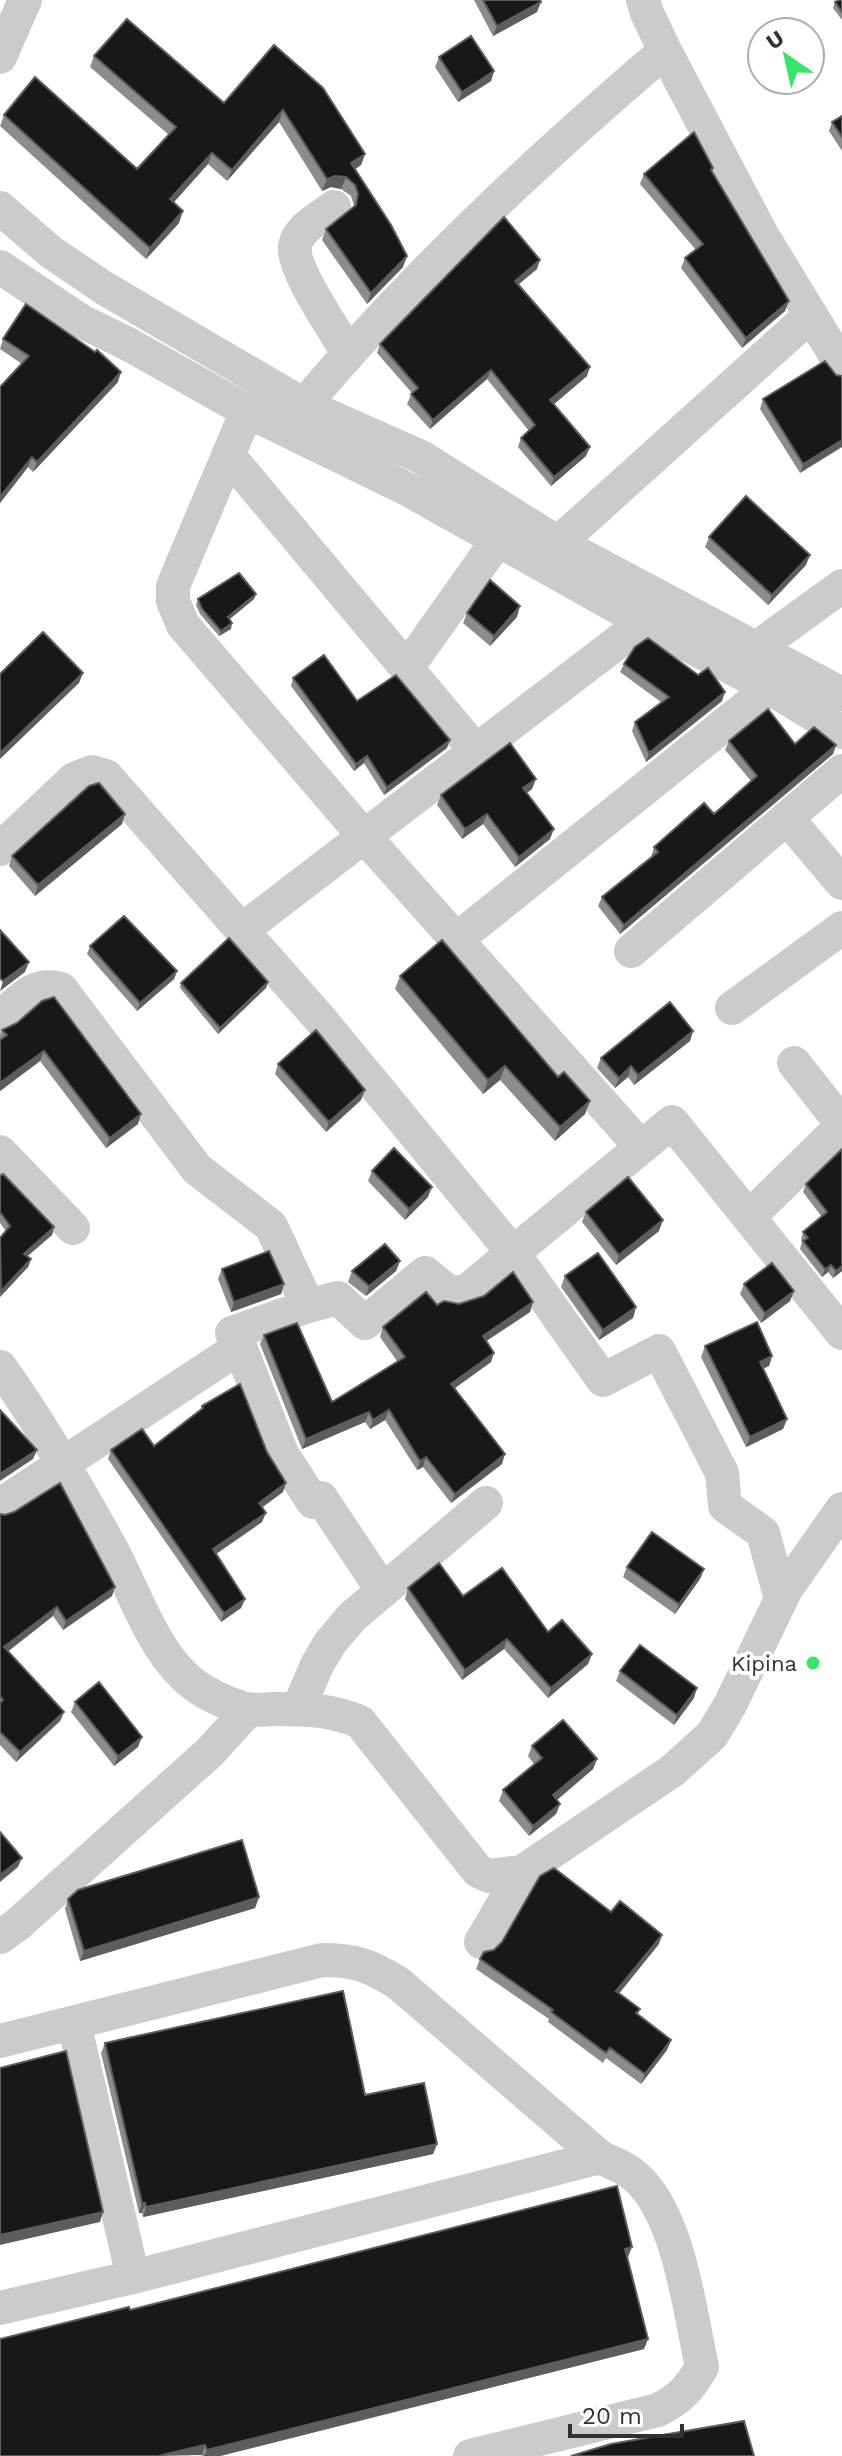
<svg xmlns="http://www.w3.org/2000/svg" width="842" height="2456" font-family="'Work Sans',sans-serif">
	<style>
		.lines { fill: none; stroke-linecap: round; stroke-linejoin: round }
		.minor { stroke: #cbcbcb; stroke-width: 34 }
		.wall { fill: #8c8c8c }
		.shaded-wall { fill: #5d5d5d }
		.building { fill: #181818; stroke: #5d5d5d; stroke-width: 2 }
		.poi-dot { fill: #35e667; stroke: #fff; stroke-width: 3 }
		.labels { text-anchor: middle; stroke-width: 8; stroke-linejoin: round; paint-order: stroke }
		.poi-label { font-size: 22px; fill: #313131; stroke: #fff; text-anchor: end }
	</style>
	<rect width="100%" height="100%" fill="#fff"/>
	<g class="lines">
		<path class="minor" d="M643,0L647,13L665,51L762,235L842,366
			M0,57L25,0
			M334,207C321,217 298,228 295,246C291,268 336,332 348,353
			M0,208L51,252L104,288L304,405L421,457L558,543L842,694
			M0,267L81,321L128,344L247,411L409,490L644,622L770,688L842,732
			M304,405C413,276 536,161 665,51
			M247,411L173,586V601L183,625L364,836L641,1147
			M228,455L476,751
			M558,543L811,315
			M758,647L842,586
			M407,668L497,541
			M787,818L842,883
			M0,849L74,779L92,772L106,776L321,1020L513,1253L603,1380L659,1351L722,1473L725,1506L763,1533L781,1599
			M242,930L644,622
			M456,940L770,688
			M631,951L842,771
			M732,1008L842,928
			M0,1018C20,1001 33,981 61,989L197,1169L271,1226L308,1306
			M794,1063L842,1124
			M0,1152L73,1228
			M749,1217L842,1126
			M240,1347L282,1454L313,1502L321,1498L383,1591
			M0,1367C41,1424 77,1487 111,1548C137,1596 156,1665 207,1693C218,1699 234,1706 246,1709C256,1711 267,1709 277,1709C306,1709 333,1710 360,1722L478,1871L489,1876L522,1872L672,1771L712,1735L730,1705L786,1589L842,1509
			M0,1505L240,1347L232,1333L308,1306L338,1298L365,1323L425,1273L451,1294L468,1290L672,1122L842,1333
			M298,1709L317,1665L330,1643L352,1617L486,1503
			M0,1937L17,1925L210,1752L248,1710
			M481,1942L522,1872
			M74,2023L133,2277
			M0,2041L322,1960C355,1960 369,1965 398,1983L600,2157C612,2163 627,2168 637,2178C679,2216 690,2312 702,2367C690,2388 680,2399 658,2410L470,2456
			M0,2308L133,2277L600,2157"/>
	</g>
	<path class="wall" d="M474,0H540L537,12L493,36Z
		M842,0V20L833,8L835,2Z
		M274,45L365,154L361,165L355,169L403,267L367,304L322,240L326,229L354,206L351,196L341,189L331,187L322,191L279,122L227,181L208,164L174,202L179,223L146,259L0,126L4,115L137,169L169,135L90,67L94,56L224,103Z
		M439,57L494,71L491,81L458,102L435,67Z
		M842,116V151L829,131L832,122Z
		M712,171L785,311L742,348L681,268L685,258L696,250L640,184L644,174Z
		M537,269L518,284L587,376L554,404L586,456L551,486L518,447L521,438L529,431L487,379L430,429L407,404L412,393L377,353L380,344Z
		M3,339L118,382L33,472L28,467L0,503V387L22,364L0,349Z
		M836,375L800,473L760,409L763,399Z
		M709,537L806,565L768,605L705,547Z
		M256,594L254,599L230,619L231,629L219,636L200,614L196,605L198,599Z
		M467,613L517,617L490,646L463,623Z
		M624,664L698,675L722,701L646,762L632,731L635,722L661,702L620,672Z
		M293,678L357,701L447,748L384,795L364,763L354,771L291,686Z
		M729,741L795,744L836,745L833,754L620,934L598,906L602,897L651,857L654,847L714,814L751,781L725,750Z
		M532,789L527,793L550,839L515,867L483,824L462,839L437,805L441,795Z
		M122,824L35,896L9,866L12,856Z
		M90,946L177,971L174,979L137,1011L87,954Z
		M400,976L585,1114L555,1141L500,1080L483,1094L395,989Z
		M268,982L266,988L218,1034L180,988L181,983Z
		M17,1023L138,1124L106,1148L40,1061L0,1091V1035L2,1030Z
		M693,1031L690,1041L634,1085L628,1077L615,1088L597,1068L601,1058Z
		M278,1064L361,1100L326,1132L275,1074Z
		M842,1149V1271L833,1278L828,1272L822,1277L800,1249L802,1242L801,1240L803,1232L822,1217L803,1192L806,1184Z
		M372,1171L428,1197L405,1220L368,1181Z
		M0,1176L54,1227L52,1235L27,1256L31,1259L28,1267L0,1297V1238L6,1231L0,1223Z
		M586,1212L659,1231L616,1265L582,1222Z
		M400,1261L396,1271L366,1296L348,1282L352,1271Z
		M222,1269L284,1284L281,1294L231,1312L218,1279Z
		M565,1276L636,1307L633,1318L599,1340L561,1287Z
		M744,1284L794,1291L790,1301L761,1323L740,1294Z
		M533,1302L530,1312L486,1341L491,1362L455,1388L502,1464L451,1503L423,1467L417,1470L385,1420L370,1429L365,1422L302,1449L260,1344L264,1335L332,1402L397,1361L380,1337L383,1327L437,1305Z
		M705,1346L772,1356L769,1366L763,1368L787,1419L783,1429L746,1447L701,1357Z
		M202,1406L283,1492L262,1507V1522L216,1554L245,1599L241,1608L221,1622L108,1459L111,1450L154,1446L200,1411Z
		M0,1514L112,1596L63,1630L53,1616L8,1651L64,1712L60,1721L16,1762L0,1745Z
		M627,1567L704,1569L700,1579L675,1614L623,1577Z
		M408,1588L463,1596L548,1632L592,1654L588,1664L548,1698L504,1649L462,1680L405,1599Z
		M620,1671L694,1698L674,1725L616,1681Z
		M75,1702L138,1747L114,1766L71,1712Z
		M532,1746L597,1759L593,1769L557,1800L560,1804L556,1814L529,1836L499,1801L503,1790L534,1764L528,1756Z
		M259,1897L255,1908L80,1961L65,1909L68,1899Z
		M659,1944L619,1993L640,2009L638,2014L671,2040L667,2050L641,2084L606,2058L603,2063L548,2022L549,2019L476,1969L480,1959L494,1950Z
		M105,2043L365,2095L437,2144L433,2154L143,2217L142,2213H139L101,2053Z
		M628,2257L648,2339L644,2349L220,2456H202L130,2310Z"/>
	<path class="shaded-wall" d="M541,2L537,12L493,36L497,26Z
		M494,71L491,81L458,102L462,92Z
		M283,110L279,122L227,181L232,170Z
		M212,153L208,164L166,211L170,199Z
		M365,154L361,165L347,175L351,163Z
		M335,176L346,177L341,189L331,187L322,191L327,179Z
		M183,211L179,223L146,259L150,248Z
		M407,256L403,267L367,304L371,293Z
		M540,260L537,269L512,290L515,281Z
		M789,301L785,311L742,348L746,338Z
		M590,367L587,376L547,410L550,400Z
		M491,370L487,379L430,429L433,420Z
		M121,372L118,382L33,472L37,462Z
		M842,440V447L800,473L803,464Z
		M590,447L586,456L551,486L554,477Z
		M32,457L28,467L0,503V497Z
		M810,555L806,565L768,605L772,595Z
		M256,594L254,599L226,622L228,617Z
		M520,606L517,617L490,646L494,636Z
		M232,623L231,629L219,636L221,631Z
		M83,673L79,683L0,759V753Z
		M725,692L722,701L646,762L649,753Z
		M450,740L447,748L384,795L387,787Z
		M836,745L833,754L620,934L624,925Z
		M367,756L364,763L354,771L356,764Z
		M536,779L532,789L519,798L523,788Z
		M125,814L122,824L35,896L38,885Z
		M487,814L483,824L462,839L465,829Z
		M554,829L550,839L515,867L519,857Z
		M29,962L25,972L0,991L3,981Z
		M177,971L174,979L137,1011L140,1003Z
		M268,982L266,988L218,1034L220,1028Z
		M693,1031L690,1041L634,1085L638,1075Z
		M44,1051L40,1061L0,1091V1083Z
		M505,1066L500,1080L483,1094L488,1080Z
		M631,1066L628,1077L615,1088L619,1078Z
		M365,1090L361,1100L326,1132L329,1122Z
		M590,1101L585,1114L555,1141L560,1127Z
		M141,1114L138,1124L106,1148L110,1138Z
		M432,1187L428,1197L405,1220L409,1209Z
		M663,1220L659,1231L616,1265L619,1255Z
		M54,1227L52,1235L22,1261L24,1254Z
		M31,1259L28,1267L0,1297L1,1291Z
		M400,1261L396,1271L366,1296L369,1286Z
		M831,1265L828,1272L822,1277L825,1269Z
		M842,1266V1271L833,1278L836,1271Z
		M284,1284L281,1294L231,1312L234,1302Z
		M794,1291L790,1301L761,1323L765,1313Z
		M533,1302L530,1312L479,1346L483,1336Z
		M636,1307L633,1318L599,1340L603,1330Z
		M494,1353L491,1362L448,1393L451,1384Z
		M772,1356L769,1366L756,1372L760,1362Z
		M389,1410L385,1420L370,1429L373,1420Z
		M369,1412L365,1422L302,1449L306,1439Z
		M787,1419L783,1429L746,1447L750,1437Z
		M37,1450L33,1459L0,1481V1474Z
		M505,1454L502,1464L451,1503L455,1494Z
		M426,1457L423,1467L417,1470L420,1461Z
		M286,1483L283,1492L256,1512L259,1503Z
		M266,1513L262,1522L210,1558L213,1549Z
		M704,1569L700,1579L675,1614L679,1604Z
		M115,1587L112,1596L63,1630L66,1621Z
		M245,1599L241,1608L221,1622L224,1613Z
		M57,1607L53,1616L1,1657L4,1647Z
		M507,1639L504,1649L462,1680L465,1670Z
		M592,1654L588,1664L548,1698L551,1688Z
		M697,1688L694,1698L674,1725L677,1715Z
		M64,1712L60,1721L16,1762L20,1752Z
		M142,1737L138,1747L114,1766L118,1756Z
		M597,1759L593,1769L550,1806L553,1795Z
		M560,1804L556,1814L529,1836L533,1826Z
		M22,1858L18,1867L0,1882V1875Z
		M259,1897L255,1908L80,1961L84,1951Z
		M662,1935L659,1944L613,2001L616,1991Z
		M671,2040L667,2050L641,2084L645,2074Z
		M437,2144L433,2154L143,2217L146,2207Z
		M142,2203H145L142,2213H139Z
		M103,2212L100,2222L0,2245V2235Z
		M632,2247L628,2257L622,2259L625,2249Z
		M648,2339L644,2349L220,2456H204L207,2450Z
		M205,2445L202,2455L158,2456Z"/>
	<path class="building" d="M483,0H540L541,2L497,26Z
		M839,0H842V12L835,2Z
		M127,19L224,103L274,45L323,88L365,154L351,163L391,225L407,256L371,293L326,229L356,205L358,194L355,185L346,177L335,176L327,179L283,110L232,170L212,153L170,199L183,211L150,248L4,115L35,77L137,169L176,127L94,56Z
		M471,36L494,71L462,92L439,57Z
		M842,116V137L832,122Z
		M694,132L713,168L711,170L789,301L746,338L685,258L703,244L644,174Z
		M504,217L540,260L515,281L590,367L550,400L590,447L554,477L521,438L535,425L491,370L433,420L411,394L418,388L380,344Z
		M26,304L95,352L97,350L121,372L37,462L32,457L0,497V387L29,356L3,339Z
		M825,361L836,375L842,376V440L803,464L763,399Z
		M746,496L810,555L772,595L709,537Z
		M239,573L256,594L228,617L232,623L221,631L202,609L198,599Z
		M490,580L520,606L494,636L467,613Z
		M43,632L83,673L0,753V674Z
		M648,638L698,675L708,668L725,692L649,753L635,722L669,697L624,664L635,647Z
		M324,655L357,701L396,675L450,740L387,787L367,756L356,764L293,678Z
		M768,709L795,744L814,727L836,745L624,925L602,897L658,852L654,847L704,803L714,814L757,776L729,741Z
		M510,743L536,779L523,788L554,829L519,857L487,814L465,829L441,795Z
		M99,783L125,814L38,885L12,856L89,786Z
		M124,916L177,971L140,1003L90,946Z
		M0,930L29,962L3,981L0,978Z
		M229,938L268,982L220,1028L181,983Z
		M442,940L558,1077L564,1072L590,1101L560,1127L505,1066L488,1080L400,976Z
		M54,997L141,1114L110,1138L44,1051L0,1083V1040L7,1035L2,1030L17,1023L42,1001Z
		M670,1002L693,1031L638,1075L631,1066L619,1078L601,1058Z
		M316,1030L365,1090L329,1122L278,1064Z
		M394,1148L432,1187L409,1209L372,1171Z
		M842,1149V1266L836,1271L831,1265L825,1269L803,1241L808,1238L803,1232L827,1212L806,1184Z
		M3,1174L54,1227L24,1254L31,1259L1,1291L0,1238L10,1226L0,1212V1176Z
		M628,1177L663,1220L619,1255L586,1212Z
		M385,1244L400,1261L369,1286L352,1271Z
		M269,1251L284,1284L234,1302L222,1269Z
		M598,1253L636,1307L603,1330L565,1276Z
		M772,1263L794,1291L765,1313L744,1284Z
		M513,1272L533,1302L483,1336L494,1353L451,1384L505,1454L455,1494L426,1457L420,1461L389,1410L373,1420L369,1412L306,1439L264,1335L297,1323L332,1402L405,1357L383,1327L426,1292L437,1305L444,1301L459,1304L484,1296Z
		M757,1322L772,1356L760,1362L787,1419L750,1437L705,1346Z
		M240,1384L267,1452L286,1483L259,1503L266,1513L213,1549L245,1599L224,1613L111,1450L142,1429L154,1446L203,1408L202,1406Z
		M0,1410L37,1450L0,1474Z
		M60,1483L115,1587L66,1621L57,1607L4,1647L64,1712L20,1752L0,1732V1703L3,1700L0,1696V1514L5,1515L14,1512Z
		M652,1532L704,1569L679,1604L627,1567Z
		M439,1563L463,1596L502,1568L548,1632L562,1620L592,1654L551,1688L507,1639L465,1670L408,1588Z
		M640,1645L697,1688L677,1715L620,1671Z
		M99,1682L142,1737L118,1756L75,1702Z
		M563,1720L597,1759L553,1795L560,1804L533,1826L503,1790L542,1758L532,1746Z
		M0,1832L22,1858L0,1875Z
		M242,1840L259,1897L84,1951L68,1899L78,1890Z
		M554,1868L611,1912L620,1901L662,1935L616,1991L640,2009L636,2013L671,2040L645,2074L610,2048L606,2053L551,2012L553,2010L480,1959L484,1952L494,1950L502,1942L540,1876Z
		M343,1991L365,2095L424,2083L437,2144L146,2207L145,2203H142L105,2043Z
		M66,2051L103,2212L0,2235V2068Z
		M617,2186L632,2247L625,2249L648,2339L207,2450L205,2445L158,2456H0V2339L129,2307L130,2310Z
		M744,2421L754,2456H571L611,2444Z"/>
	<circle class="poi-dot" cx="813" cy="1663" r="8"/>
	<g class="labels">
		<g class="poi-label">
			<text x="797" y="1671">Kipina</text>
		</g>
	</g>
	<g transform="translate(786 56) rotate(326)"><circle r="38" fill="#ffffff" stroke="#adadad" stroke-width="2"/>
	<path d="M0-6L14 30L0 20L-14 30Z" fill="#35e667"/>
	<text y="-12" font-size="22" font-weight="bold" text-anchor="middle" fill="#313131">U</text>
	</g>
	<path d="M570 2424v12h112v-12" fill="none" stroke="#313131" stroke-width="4"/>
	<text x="582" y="2424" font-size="24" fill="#313131" stroke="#ffffff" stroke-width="6" paint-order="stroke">20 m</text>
</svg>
